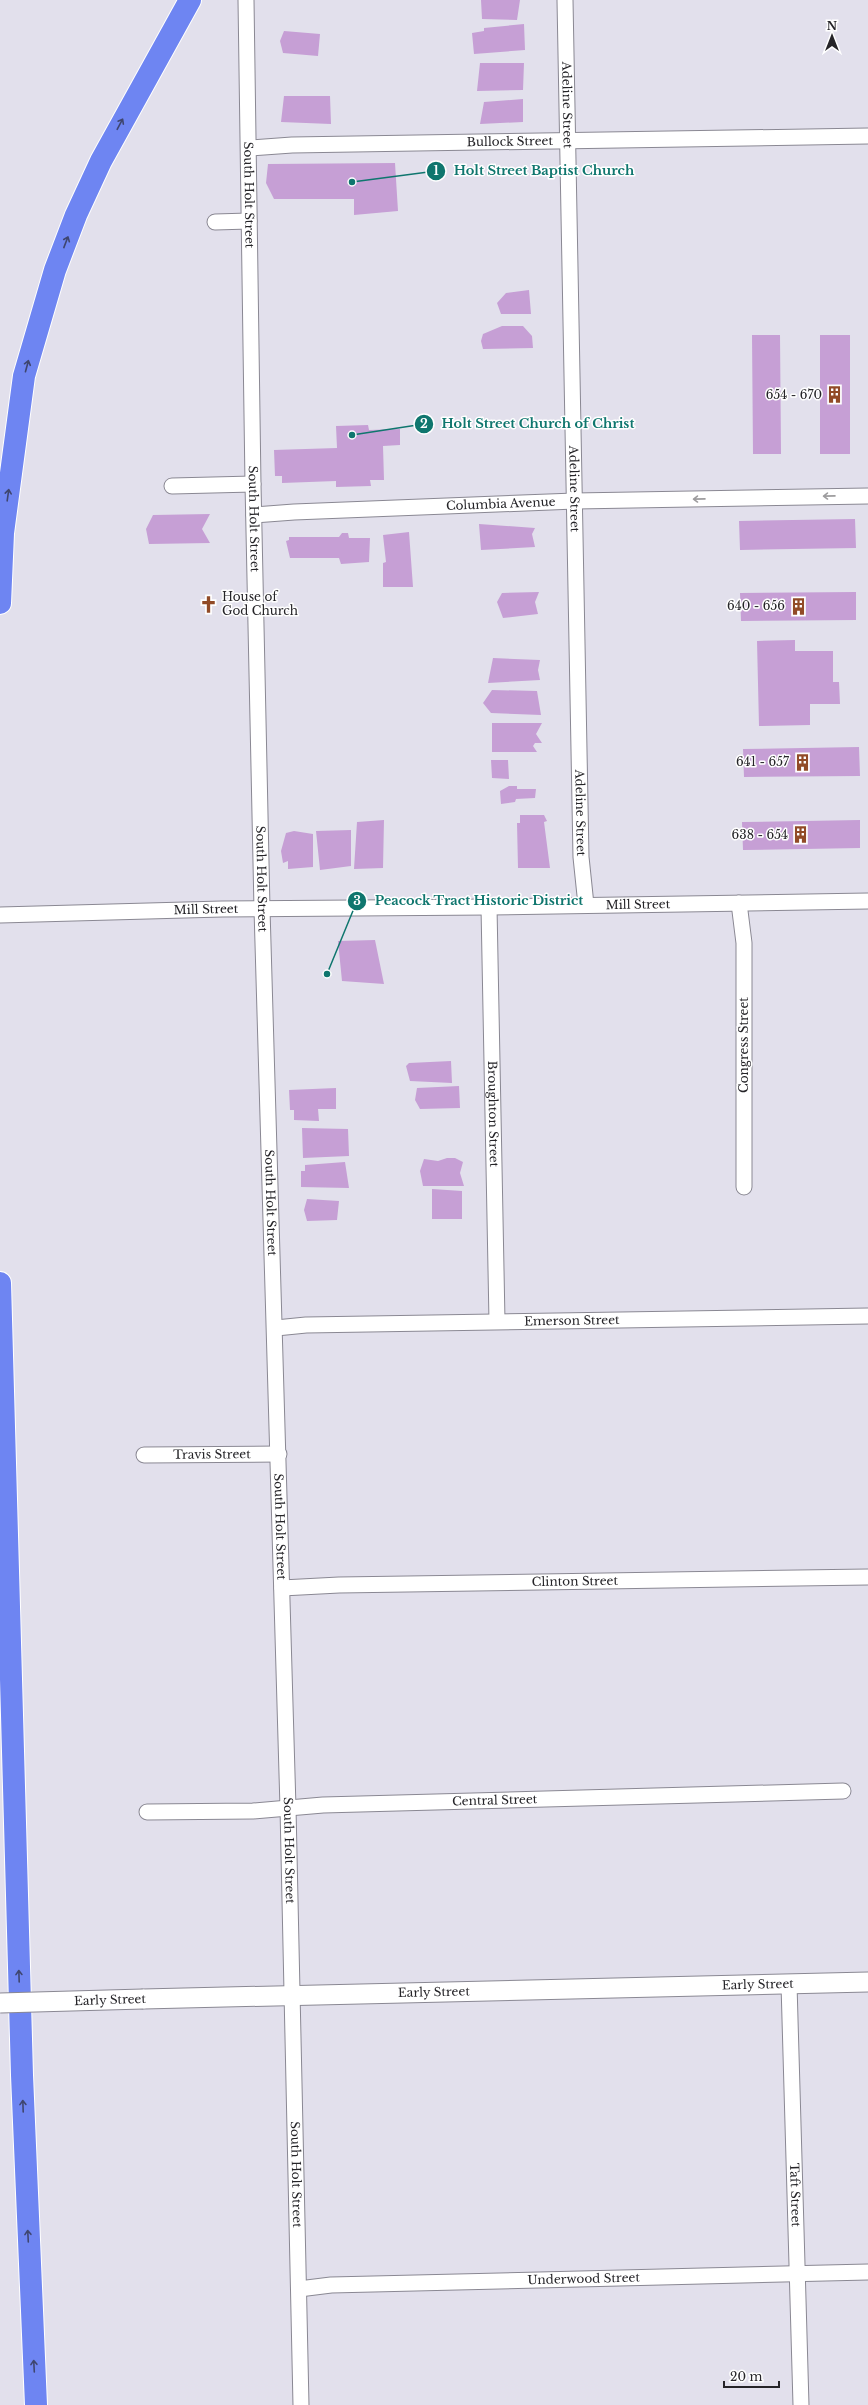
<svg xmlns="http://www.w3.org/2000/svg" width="868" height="2405" font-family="'Libre Baskerville',serif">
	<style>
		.building { fill: #c69fd5 }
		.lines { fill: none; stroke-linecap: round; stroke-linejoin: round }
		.minor-casing { stroke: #8a8893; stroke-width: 17 }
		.tertiary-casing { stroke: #8a8893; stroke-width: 21 }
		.motorway-casing { stroke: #fff; stroke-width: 24 }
		.minor { stroke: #fff; stroke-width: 15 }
		.tertiary { stroke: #fff; stroke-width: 19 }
		.motorway { stroke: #6e85f2; stroke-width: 22 }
		.tertiary-bridge-casing { stroke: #8a8893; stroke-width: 21; stroke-linecap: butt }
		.tertiary-bridge { stroke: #fff; stroke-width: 19 }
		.oneway { stroke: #3f466f }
		.oneway2 { stroke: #9d9c9e }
		.labels { text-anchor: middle; stroke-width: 3; stroke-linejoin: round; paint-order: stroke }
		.street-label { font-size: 12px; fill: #252428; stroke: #fff }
		.poi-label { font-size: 12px; fill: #252428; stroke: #fff; text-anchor: end }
		.leader { fill: none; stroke: #0f766e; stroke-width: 1.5 }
		.callout-dot { fill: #0f766e; stroke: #fff; stroke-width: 1.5 }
		.mark-label { font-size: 12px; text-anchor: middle; font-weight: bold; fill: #fff }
		.callout-label { font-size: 13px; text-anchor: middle; font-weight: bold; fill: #0f766e; stroke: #fff; stroke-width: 3; stroke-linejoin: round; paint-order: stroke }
	</style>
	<rect width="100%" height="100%" fill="#e2e0ec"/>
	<path class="building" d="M481,0H520L517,20L482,19Z
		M524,24L525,50L474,54L472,33L484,31V28Z
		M284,31L320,34L318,56L283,53L280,41Z
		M480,63H524L523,90L477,91Z
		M284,96H330L331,124L281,122Z
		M523,99V122L480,124L484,102Z
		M395,163L398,211L354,215V199H274L266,183L268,164Z
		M529,290L531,314H501L497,303L506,293Z
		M502,326H523L532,336L533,348L483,349L481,341L483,334Z
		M752,335H780L781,454H753Z
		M820,335H850V454H820Z
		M368,425L369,430L400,429V445L383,446L384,480H370L371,486L336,487V481L282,483V476H275L274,450L337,448L336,426Z
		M210,514L202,529L210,543L149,544L146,529L153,515Z
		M855,519L856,548L740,550L739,521Z
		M479,524L535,528L532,534L535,547L481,550Z
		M409,532L413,587H383V563L386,562L383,535Z
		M342,533H348L349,538H370L369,562L341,564L339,558H290L286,541L289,540V537H339Z
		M539,592L535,602L538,614L503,618L497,602L502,593Z
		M856,592V620L741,621L740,593Z
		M795,640V651H833V682H839L840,704H810V725L759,726L757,641Z
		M493,658L540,660L538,670L540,680L488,683Z
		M492,690L537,691L541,715L491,713L483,703Z
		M492,723H542L536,734L542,743H535L533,746L537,752H492Z
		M859,747L860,776L744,777L743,749Z
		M491,760H508L509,779L492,778Z
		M509,786H517V789H536L535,798L516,799L515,802L501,804L500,791Z
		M520,815H544L547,821L544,822L550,868H518L517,823H520Z
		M384,820L383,868L354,869L357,822Z
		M860,820V848L743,850L742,822Z
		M351,830V866L320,870L316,831Z
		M294,831L313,834V867L288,869V861L283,863L281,851L286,833Z
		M375,940L384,984L342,981L338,941Z
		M451,1061L452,1083L410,1081L406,1066L409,1063Z
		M459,1086L460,1108L420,1109L415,1100L417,1088Z
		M336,1088V1109H318L319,1121L294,1120V1110H290L289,1090Z
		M302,1128L348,1129L349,1156L303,1158Z
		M447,1158H455L463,1162L460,1173L464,1186H423L420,1171L424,1159L438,1161Z
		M345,1162L349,1188L301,1187V1171H305V1165Z
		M432,1189L462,1191V1219H432Z
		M307,1199L339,1201L337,1220L307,1221L304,1210Z"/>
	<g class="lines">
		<defs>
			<g id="minor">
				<path id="s1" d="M246,0L253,484L262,909L288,1808L301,2405"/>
				<path id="s2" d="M565,0L581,857L586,905"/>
				<path id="s3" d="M249,148L292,145L868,136"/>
				<path d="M215,222L249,221"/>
				<path d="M172,486L253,484"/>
				<path id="s4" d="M254,515L294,512L575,501L868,496"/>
				<path d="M739,903L744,943V1187"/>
				<path id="s5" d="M489,907L497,1321"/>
				<path id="s6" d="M0,915L222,909L489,907L868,901"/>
				<path id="s7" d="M276,1328L306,1325L868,1316"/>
				<path id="s8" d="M144,1455L279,1454"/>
				<path id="s9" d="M282,1588L339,1585L868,1577"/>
				<path id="s10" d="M147,1812L253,1811L323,1805L843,1791"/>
				<path id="s11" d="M789,1984L801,2405"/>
				<path id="s12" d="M299,2289L331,2285L868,2272"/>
			</g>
			<g id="tertiary">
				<path id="s13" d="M143,1999L868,1982"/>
			</g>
			<path id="motorway" d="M0,603L3,533L24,376L55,270L76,215L101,161L190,0
				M0,1283L22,2075L36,2405"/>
		</defs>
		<use href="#minor" class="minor-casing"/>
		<use href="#tertiary" class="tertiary-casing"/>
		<use href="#motorway" class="motorway-casing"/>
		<use href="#minor" class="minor"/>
		<use href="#tertiary" class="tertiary"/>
		<use href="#motorway" class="motorway"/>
		<defs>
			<path id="tertiary-bridge" d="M0,2003L143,1999"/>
		</defs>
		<use href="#tertiary-bridge" class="tertiary-bridge-casing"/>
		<use href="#tertiary-bridge" class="tertiary-bridge"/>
	</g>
	<defs><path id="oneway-shaft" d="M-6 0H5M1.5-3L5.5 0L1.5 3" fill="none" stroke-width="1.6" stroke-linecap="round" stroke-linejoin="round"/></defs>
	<g class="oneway">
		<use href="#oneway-shaft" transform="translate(120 124) rotate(-62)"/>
		<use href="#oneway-shaft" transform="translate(66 242) rotate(-69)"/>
		<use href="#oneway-shaft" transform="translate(27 366) rotate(-75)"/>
		<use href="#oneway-shaft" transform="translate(8 495) rotate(-82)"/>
		<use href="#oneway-shaft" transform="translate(19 1976) rotate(-92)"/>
		<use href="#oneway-shaft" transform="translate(23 2106) rotate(-92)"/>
		<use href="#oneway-shaft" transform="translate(28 2236) rotate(-93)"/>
		<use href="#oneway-shaft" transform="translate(34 2366) rotate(-93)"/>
	</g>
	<g class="oneway2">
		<use href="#oneway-shaft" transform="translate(829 496) rotate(179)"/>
		<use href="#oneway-shaft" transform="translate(699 499) rotate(179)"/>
	</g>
	<defs>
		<symbol id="building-bare" viewBox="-9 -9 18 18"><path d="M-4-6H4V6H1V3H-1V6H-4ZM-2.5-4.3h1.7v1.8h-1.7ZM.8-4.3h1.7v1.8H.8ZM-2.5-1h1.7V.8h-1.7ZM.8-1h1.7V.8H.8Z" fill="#914a26" stroke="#fff" stroke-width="2.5" paint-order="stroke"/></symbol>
		<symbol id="church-bare" viewBox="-9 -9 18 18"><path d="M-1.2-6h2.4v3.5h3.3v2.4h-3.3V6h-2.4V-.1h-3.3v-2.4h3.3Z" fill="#914a26" stroke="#fff" stroke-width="2.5" paint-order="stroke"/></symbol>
	</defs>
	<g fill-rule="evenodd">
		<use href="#building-bare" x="822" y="382" width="25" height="25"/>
		<use href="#church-bare" x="196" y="592" width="25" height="25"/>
		<use href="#building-bare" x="786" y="594" width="25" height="25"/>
		<use href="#building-bare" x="790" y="750" width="25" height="25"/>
		<use href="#building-bare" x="788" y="822" width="25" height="25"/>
	</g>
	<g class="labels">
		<g class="street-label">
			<text dy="4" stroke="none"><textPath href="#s2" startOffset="105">Adeline Street</textPath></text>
			<text dy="4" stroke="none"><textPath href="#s3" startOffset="261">Bullock Street</textPath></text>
			<text dy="4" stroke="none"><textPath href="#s1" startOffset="195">South Holt Street</textPath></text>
			<text dy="4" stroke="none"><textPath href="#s2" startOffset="489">Adeline Street</textPath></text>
			<text dy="4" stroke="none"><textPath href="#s4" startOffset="247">Columbia Avenue</textPath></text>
			<text dy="4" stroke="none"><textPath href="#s1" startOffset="519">South Holt Street</textPath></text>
			<text dy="4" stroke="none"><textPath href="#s2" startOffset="813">Adeline Street</textPath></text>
			<text dy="4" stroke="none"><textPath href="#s1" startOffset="879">South Holt Street</textPath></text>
			<text dy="4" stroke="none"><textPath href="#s6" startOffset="638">Mill Street</textPath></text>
			<text dy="4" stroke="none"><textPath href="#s6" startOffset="206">Mill Street</textPath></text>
			<text transform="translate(744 1045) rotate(-90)" y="4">Congress Street</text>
			<text dy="4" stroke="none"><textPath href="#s5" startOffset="207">Broughton Street</textPath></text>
			<text dy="4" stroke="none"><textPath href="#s1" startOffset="1203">South Holt Street</textPath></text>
			<text dy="4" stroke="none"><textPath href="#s7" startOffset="296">Emerson Street</textPath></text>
			<text dy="4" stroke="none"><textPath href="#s8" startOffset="68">Travis Street</textPath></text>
			<text dy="4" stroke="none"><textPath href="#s1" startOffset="1527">South Holt Street</textPath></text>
			<text dy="4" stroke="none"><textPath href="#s9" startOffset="293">Clinton Street</textPath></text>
			<text dy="4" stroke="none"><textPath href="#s10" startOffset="348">Central Street</textPath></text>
			<text dy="4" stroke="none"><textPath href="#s1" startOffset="1851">South Holt Street</textPath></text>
			<text dy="4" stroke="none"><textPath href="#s13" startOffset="615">Early Street</textPath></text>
			<text dy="4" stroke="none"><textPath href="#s13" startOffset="291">Early Street</textPath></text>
			<text transform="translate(110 2000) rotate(-2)" y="4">Early Street</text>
			<text dy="4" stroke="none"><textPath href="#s1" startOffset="2175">South Holt Street</textPath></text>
			<text dy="4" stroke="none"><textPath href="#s11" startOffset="211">Taft Street</textPath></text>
			<text dy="4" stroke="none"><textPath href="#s12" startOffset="285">Underwood Street</textPath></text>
		</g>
		<g class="poi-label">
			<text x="822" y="399">654 - 670</text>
			<text x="222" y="601" text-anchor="start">House of<tspan x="222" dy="14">God Church</tspan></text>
			<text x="785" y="610">640 - 656</text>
			<text x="789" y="766">641 - 657</text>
			<text x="788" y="839">638 - 654</text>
		</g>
	</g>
	<path class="leader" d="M352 182L436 171M352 435L424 424M327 974L357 901"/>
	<g class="callout-dot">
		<circle cx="352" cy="182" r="4"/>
		<circle cx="352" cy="435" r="4"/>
		<circle cx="327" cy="974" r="4"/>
		<circle cx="436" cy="171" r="10"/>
		<circle cx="424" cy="424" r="10"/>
		<circle cx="357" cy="901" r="10"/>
	</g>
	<g class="mark-label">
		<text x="436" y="175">1</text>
		<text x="424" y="428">2</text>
		<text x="357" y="905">3</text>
	</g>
	<g class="callout-label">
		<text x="544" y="175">Holt Street Baptist Church</text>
		<text x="538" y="428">Holt Street Church of Christ</text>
		<text x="479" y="905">Peacock Tract Historic District</text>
	</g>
	<g transform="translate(832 36)" stroke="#ffffff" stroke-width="3" paint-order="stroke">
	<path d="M0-3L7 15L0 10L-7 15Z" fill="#252428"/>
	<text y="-6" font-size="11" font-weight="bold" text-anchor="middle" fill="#252428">N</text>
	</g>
	<path d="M724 2381v6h55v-6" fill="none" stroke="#252428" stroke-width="2"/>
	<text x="730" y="2381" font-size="12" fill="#252428" stroke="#ffffff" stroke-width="3" paint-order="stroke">20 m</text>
</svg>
